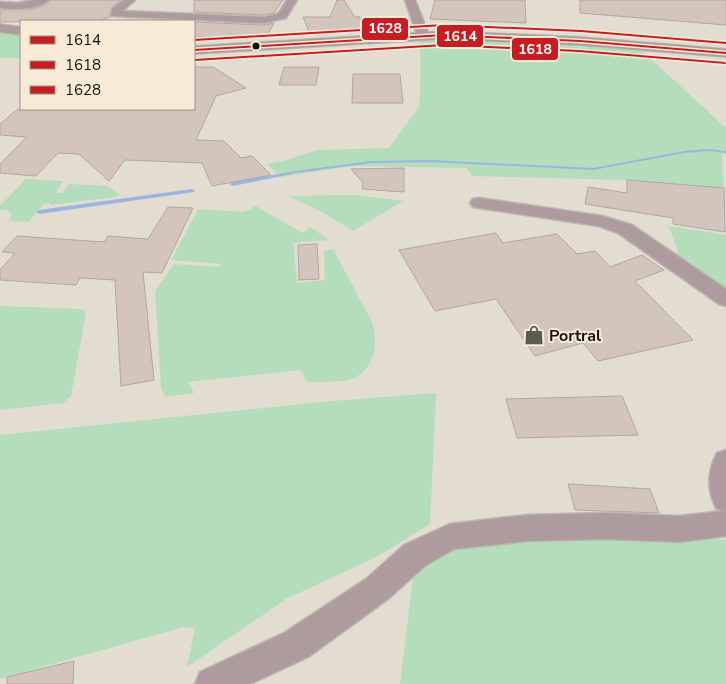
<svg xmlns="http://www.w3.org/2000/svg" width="726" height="684" font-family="'Nunito Sans',sans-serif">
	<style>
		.green { fill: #b4ddbc }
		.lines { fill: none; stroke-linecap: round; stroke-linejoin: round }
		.stream { fill: #99b5e2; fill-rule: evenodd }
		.building { fill: #d3c5bb; stroke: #afa8a2 }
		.minor-casing { stroke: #bbb7af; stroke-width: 3 }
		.tertiary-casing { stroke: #bbb7af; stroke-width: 2 }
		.minor { fill: #ae9b9e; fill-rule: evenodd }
		.tertiary { fill: #ae9b9e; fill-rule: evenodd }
		.bus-1-casing { stroke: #f7ead7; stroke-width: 3 }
		.bus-2-casing { stroke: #f7ead7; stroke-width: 3 }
		.bus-3-casing { stroke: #f7ead7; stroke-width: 3 }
		.bus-1 { fill: #c61d23; fill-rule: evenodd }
		.bus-2 { fill: #c61d23; fill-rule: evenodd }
		.bus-3 { fill: #c61d23; fill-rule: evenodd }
		.bus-dot { fill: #15110a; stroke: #f7ead7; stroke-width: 2 }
		.labels { text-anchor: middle; stroke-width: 4; stroke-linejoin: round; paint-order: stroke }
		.poi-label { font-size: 16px; font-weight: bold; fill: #15110a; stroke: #f7ead7; text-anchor: start }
		.line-badge { stroke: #f7ead7; stroke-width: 2 }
		.badge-label { font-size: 14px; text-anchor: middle; font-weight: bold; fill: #fff }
	</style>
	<rect width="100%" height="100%" fill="#e2dcd1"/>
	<path class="green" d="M0,30L21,33V58H0Z
		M419,37L605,46L642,51L726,128V154H722L724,188L627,180L472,176L467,168L351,166L280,177L267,164L283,161L317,150L389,148L419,107L421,71Z
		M26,179L63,181L56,193H63L69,184L107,186L120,195L116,197L52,205L49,203L43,204L29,222L10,221L12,213L7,210H0V206Z
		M357,195L403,201L353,231L322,212L288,196Z
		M256,206L302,233L310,227L329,240L293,243L297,283L325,280L324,251L333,249L372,322C379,344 375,369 352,379C342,383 319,381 308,382L300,370L188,382L194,393L165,397L161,387L155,291L174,264L219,267L222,264L171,260L198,209L244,212Z
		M669,226L726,235V290L679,256Z
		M0,306L81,309L86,312L71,396L63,403L0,410Z
		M436,393L430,524L378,556L286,599L187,667L195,628L184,627L0,679V435L332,401Z
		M566,533L726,540V684H400L413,577L438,555L456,544Z"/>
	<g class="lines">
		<path class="stream" d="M709,149L726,151V153L709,151L684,153L593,170L431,162L371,163L296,173L233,186L230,184L233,182L296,171L371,161L431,160L593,168L684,151Z
			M192,189L195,191L194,192L39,214L36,212L39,210Z"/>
	</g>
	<path class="building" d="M51,0H121L111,8L110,17L97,21L0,22V10L33,9L45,5Z
		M194,0H283L274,13L264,15L194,12Z
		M337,0H344L355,17H360L363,29L361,31L310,34L303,17H330Z
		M435,0H525L526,23L430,19Z
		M580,0H726V25L580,13Z
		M194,22L264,25L274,23L267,36L226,38L194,37Z
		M194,67H213L246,88L216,96L196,140L224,141L241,158L252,156L271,175L212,186L202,163L125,160L109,181L79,154L58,153L36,176L0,173V164L27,137L0,135V124L18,109H194Z
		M284,67H319L316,85H279Z
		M353,74H400L403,103H352Z
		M404,168V192L362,189L363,183L351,169Z
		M627,180L724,188L725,232L673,224V218L585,204L588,187L627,193Z
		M168,207L193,208L162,273L143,272L154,380L121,386L115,280L80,278L76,285L0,280V270L15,253L2,252L17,236L104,242L108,236L148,239Z
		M496,233L503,243L557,234L577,254L595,251L610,267L642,255L664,270L635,281L693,340L598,361L583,343L535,356L496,299L435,311L399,250Z
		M317,244L319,279L299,280L298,245Z
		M622,396L638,435L517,438L506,399Z
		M568,484L650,489L659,513L575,510Z
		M74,661L73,684H7V677Z"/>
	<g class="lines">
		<defs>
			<path id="minor" d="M34,0H49C37,10 15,10 0,8V2L17,3Z
				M124,0H135L122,11L264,17L278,14L287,0H297L286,18L264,23L112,16L111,14L112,9Z
				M405,0H415L429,35L427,37L423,38L417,35Z
				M479,198L602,216L632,225L726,289V306L719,304L618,233L599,226L473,207L470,203L473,199Z
				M726,450V536L679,542L606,539L528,541L454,549L426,565L388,599L308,657L250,684H195L200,672L284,633L366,579L404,545L450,524L528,515L606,513L679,516L723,511L716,508C707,490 707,472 717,453Z"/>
			<path id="tertiary" d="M0,24L21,27V35L0,32Z
				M444,31L580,37L726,49V57L580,45L444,39L194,54V46Z"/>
		</defs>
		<use href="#minor" class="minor-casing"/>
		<use href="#tertiary" class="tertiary-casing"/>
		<use href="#minor" class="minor"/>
		<use href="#tertiary" class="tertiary"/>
		<defs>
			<path id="bus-1" d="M444,34L580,40L726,52V54L580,42L444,36L194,51V49Z"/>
			<path id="bus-2" d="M444,44L579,50L725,62L726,64L579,52L444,46L194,61L195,59Z"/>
			<path id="bus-3" d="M444,24L581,30L726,42V44L581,32L444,26L194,41V39Z"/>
		</defs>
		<use href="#bus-1" class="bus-1-casing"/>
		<use href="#bus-2" class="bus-2-casing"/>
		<use href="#bus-3" class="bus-3-casing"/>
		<use href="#bus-1" class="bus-1"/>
		<use href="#bus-2" class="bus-2"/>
		<use href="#bus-3" class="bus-3"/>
	</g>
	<defs>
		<symbol id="shop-bare" viewBox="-9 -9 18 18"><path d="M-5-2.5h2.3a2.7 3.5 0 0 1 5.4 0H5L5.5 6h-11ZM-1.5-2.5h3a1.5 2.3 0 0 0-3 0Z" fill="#5d5850" stroke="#f7ead7" stroke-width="2.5" paint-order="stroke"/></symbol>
	</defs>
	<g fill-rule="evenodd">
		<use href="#shop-bare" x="520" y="321" width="28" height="28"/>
	</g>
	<circle class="bus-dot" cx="256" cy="46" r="4.5"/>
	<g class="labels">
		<g class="poi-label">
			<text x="549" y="341">Portral</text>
		</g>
	</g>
	<g class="line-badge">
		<rect x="361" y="17" width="48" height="24" rx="5" fill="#c61d23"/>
		<rect x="436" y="24" width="48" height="24" rx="5" fill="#c61d23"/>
		<rect x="511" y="37" width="48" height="24" rx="5" fill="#c61d23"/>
	</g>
	<g class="badge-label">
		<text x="385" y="33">1628</text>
		<text x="460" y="41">1614</text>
		<text x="535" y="54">1618</text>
	</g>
	<rect x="20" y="20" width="175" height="90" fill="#f7ead7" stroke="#9d9385"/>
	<rect x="30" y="36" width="25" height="8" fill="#c61d23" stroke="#9d9385"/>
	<text x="65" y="45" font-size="15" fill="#15110a">1614</text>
	<rect x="30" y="61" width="25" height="8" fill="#c61d23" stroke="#9d9385"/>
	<text x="65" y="70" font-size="15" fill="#15110a">1618</text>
	<rect x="30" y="86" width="25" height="8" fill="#c61d23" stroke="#9d9385"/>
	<text x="65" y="95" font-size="15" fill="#15110a">1628</text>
</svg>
